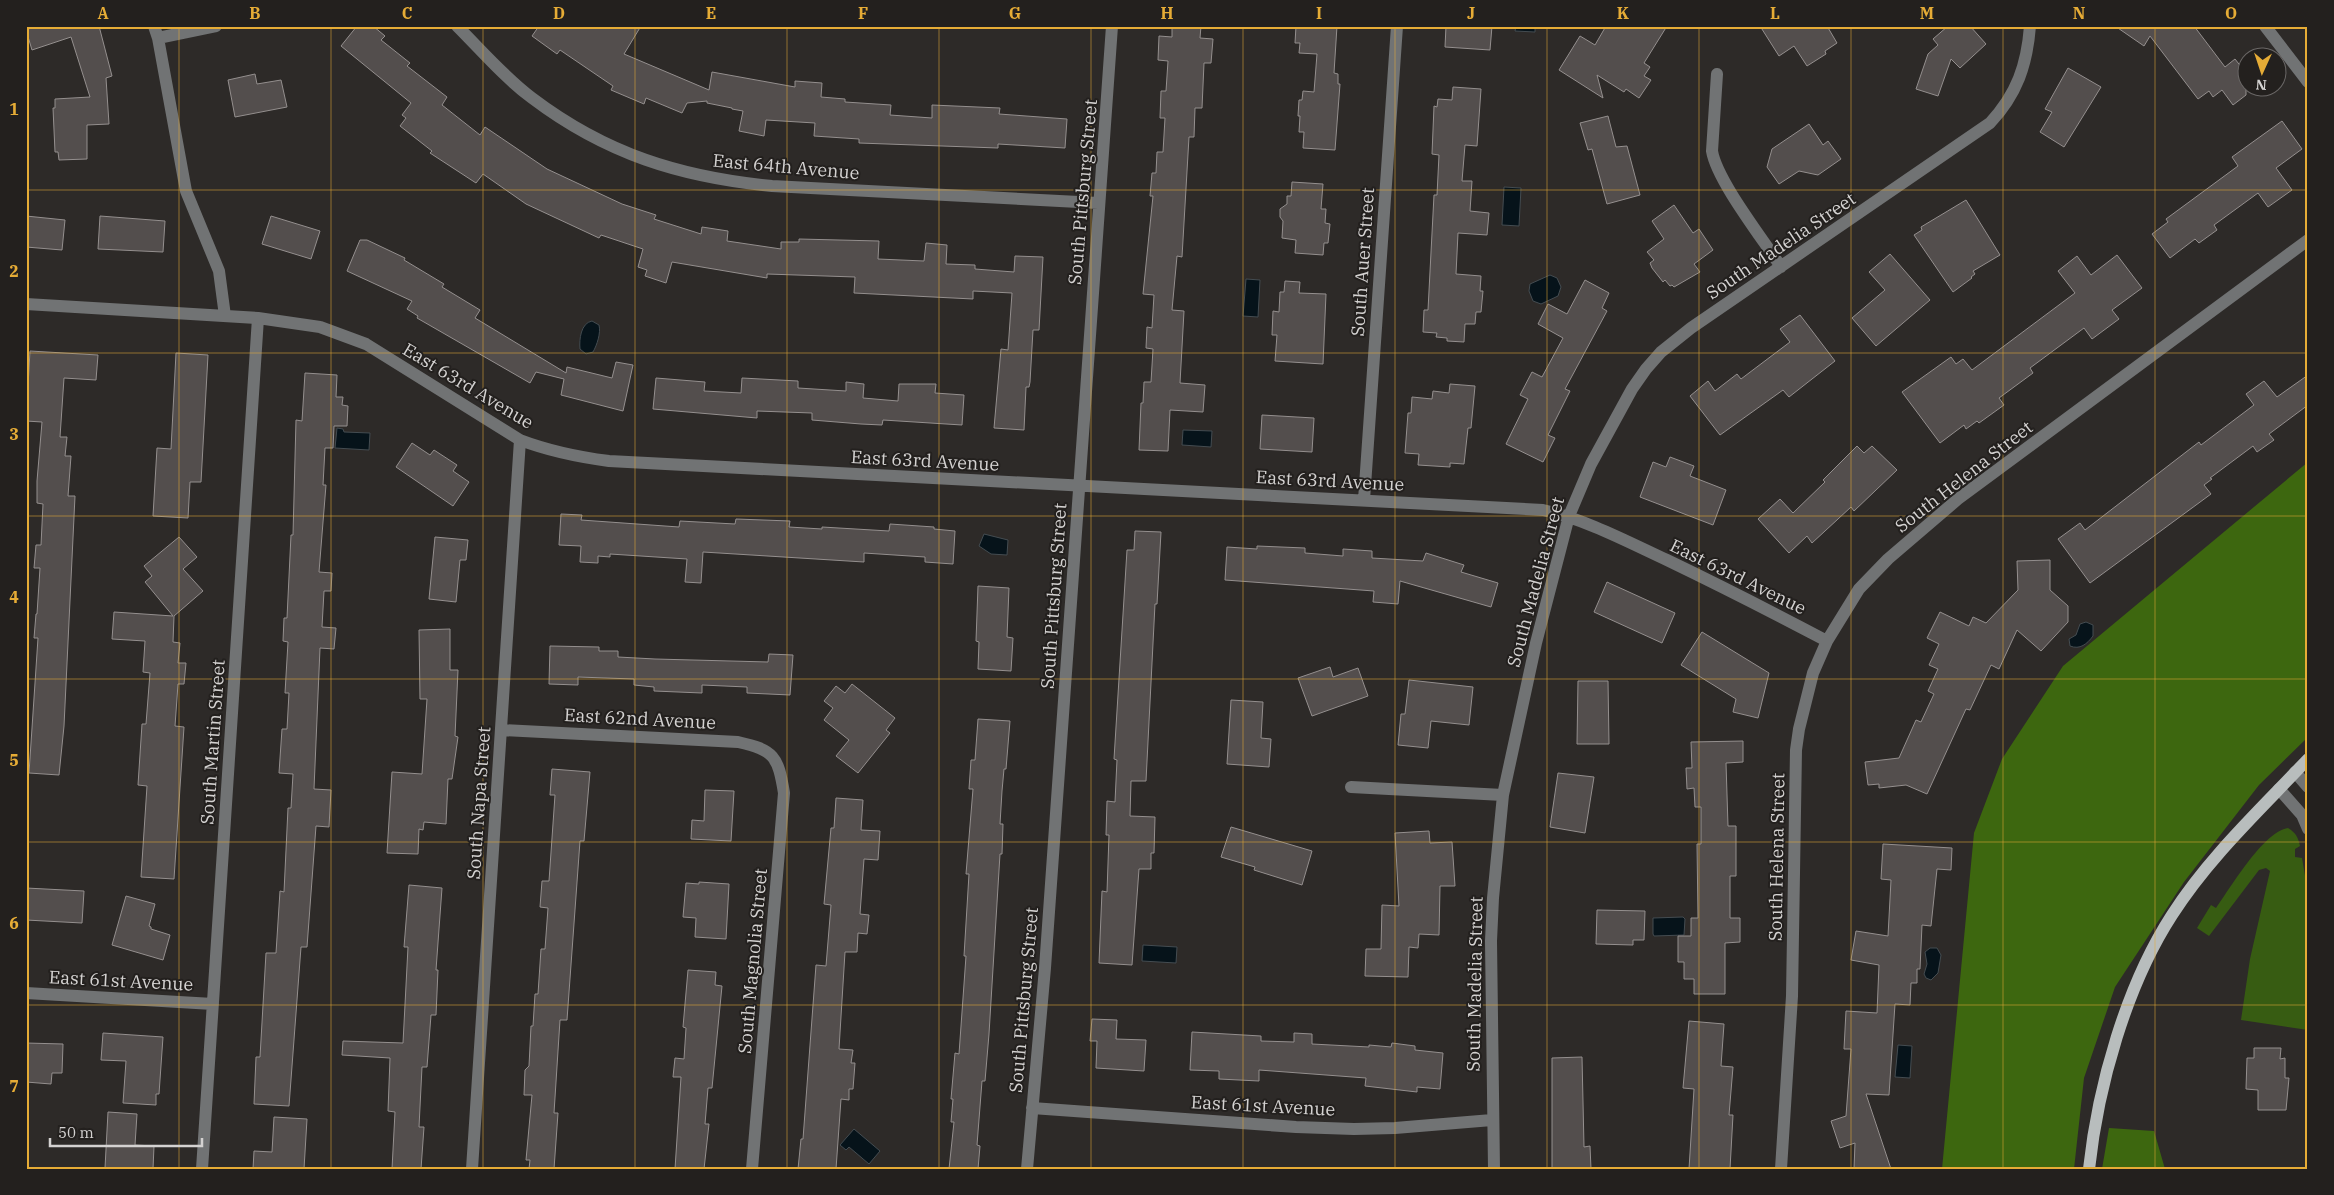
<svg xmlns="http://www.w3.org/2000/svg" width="2334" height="1195" font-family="'IBM Plex Serif',serif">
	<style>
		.green { fill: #375c12 }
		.forest { fill: #3d670f }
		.water { fill: #06131a; stroke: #444c51 }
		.building { fill: #534e4d; stroke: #948f8e }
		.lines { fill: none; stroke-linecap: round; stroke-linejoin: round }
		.minor { stroke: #717374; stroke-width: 12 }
		.major { stroke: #b8bdbd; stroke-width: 12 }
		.grid { fill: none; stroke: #e6ac36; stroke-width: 1; stroke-opacity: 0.55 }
		.labels { text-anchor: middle; stroke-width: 4; stroke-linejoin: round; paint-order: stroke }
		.street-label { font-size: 18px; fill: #d4d2d1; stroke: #23201e }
		.neatline { fill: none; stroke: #e6ac36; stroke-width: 2 }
		.grid-label { font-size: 16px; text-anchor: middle; font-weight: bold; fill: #e6ac36 }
	</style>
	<rect width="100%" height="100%" fill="#2d2a28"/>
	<path class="green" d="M2288,828C2296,833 2298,837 2300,846L2295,849V857L2302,858L2308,893V1030L2241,1020L2250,959L2270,871L2266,868L2259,870L2209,936L2197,928L2211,905L2216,908C2231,887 2264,831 2288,828Z"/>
	<path class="forest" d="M2308,462V737L2259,785L2184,882L2115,987L2084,1078L2074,1169H1942L1974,833L2002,759L2063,666Z
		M2109,1128L2154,1131L2165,1169H2102Z"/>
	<path class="water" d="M1516,26H1535V32L1515,31Z
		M1504,187L1521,188L1519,226L1502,225Z
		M1550,275L1557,278L1561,287L1558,296L1541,304L1533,301L1529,291L1530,284Z
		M1246,279L1260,280L1258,317L1243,316Z
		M592,321L599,325C601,333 597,345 593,352L586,354L580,349C579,339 581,323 592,321Z
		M337,428L343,429L344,432L370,433L369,450L335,448Z
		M1183,430L1212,431L1211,447L1182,445Z
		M984,534L1008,540L1007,555L991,554L979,546Z
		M2086,622L2093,625V636C2087,644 2080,650 2070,646L2069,639L2076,635L2080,624Z
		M1683,917L1685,919L1684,935L1654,936L1653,934V918Z
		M1143,945L1177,947L1176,963L1142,961Z
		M1930,948H1937L1941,955L1938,973L1931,980L1926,978L1924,974L1927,964L1925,952Z
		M1898,1045L1912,1046L1910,1078L1895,1077Z
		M854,1129L880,1151L869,1164L849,1147L846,1150L840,1145Z"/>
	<path class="building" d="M36,26H99L112,76L106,78L109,124L87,125V159L59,160L58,152H55L53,108H55V99L90,97L71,37L32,50L26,30Z
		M357,26H373L385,36L381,40L410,63L407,66L447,97L442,105L480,135L485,127L547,169L622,204L656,215L654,219L701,234L702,227L728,231L727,241L781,249V242H799V239L879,241L878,259L924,261L926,243L947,245L946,264L975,265V269L1014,272L1015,256L1043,257L1039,330H1033L1030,382L1029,387H1026L1024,430L994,428L1001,349L1008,350L1012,293L973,291V299L854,293L855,277L767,274V278L672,262L666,283L645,276L647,270L638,267L643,249L601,235L599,238L526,204L483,174L476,183L430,153L432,151L400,126L406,118L402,115L411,103L341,46Z
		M539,26H641L624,54L709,90L712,72L795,87V81L822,83L821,97L845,99V102L891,105L890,115L932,118V105L1000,108L999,114L1067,119L1065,148L998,144V148L859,143V139L814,136L815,123L766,120L764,136L739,131L743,111L732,109V108L707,103V101L687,103L682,113L646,98L644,104L611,90L613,86L560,50L557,54L532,36Z
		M1172,26H1201L1200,38L1213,39L1211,63H1204L1202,108H1195L1194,137H1189L1182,257L1177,256L1172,310L1184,311L1180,383L1205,385L1203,412L1170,410L1168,451L1139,450L1141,403H1143L1144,382H1151L1153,349L1146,348L1147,327L1152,328L1154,295L1143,294L1153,196H1150L1152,173H1156L1157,152H1163L1165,118H1160L1161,91H1166L1168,61L1158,60L1159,36L1172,37Z
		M1296,26H1337L1334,73L1338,74V84H1340L1335,150L1303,148L1304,132H1299L1300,116H1298L1299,100H1302L1303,91L1314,92L1317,54L1299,53L1300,43H1295Z
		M1446,26H1492L1490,50L1445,47Z
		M1606,26H1667L1644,63L1650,67L1644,76L1651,80L1639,98L1626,89L1624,92L1597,75L1603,98L1559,70L1580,36L1595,45Z
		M1760,26H1827L1837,43L1825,51L1826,54L1807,66L1794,46L1779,56Z
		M1948,26H1970L1986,44L1960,68L1951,59L1938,96L1916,89L1928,54L1938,45L1933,39Z
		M2115,26H2194L2225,67L2235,59L2246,73V95L2233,105L2222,90L2213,97L2209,91L2198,99L2150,36L2144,46Z
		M2068,68L2101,87L2064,147L2040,132L2052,112L2045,109Z
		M255,74L257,84L281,80L287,107L235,117L228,80Z
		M1453,87L1481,89L1477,146L1465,145L1462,181H1472L1470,211L1489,213L1487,235L1458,233L1456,274L1481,276L1480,291H1483L1481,312H1476L1475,324H1465L1464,342L1447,341V338L1436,337L1437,333L1423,332L1424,310H1428L1434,195H1437L1439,155L1432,154L1434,106L1437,107L1438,99L1452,100Z
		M1608,116L1616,147L1627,146L1640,195L1607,204L1592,149L1588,150L1580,123Z
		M2282,121L2302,149L2276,168L2292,190L2268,207L2258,193L2214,225L2217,230L2199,243L2195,239L2170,258L2152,234L2168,222L2166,219L2238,166L2232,157Z
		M1809,124L1823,145L1828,141L1841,159L1818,175L1799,171L1779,184L1767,167L1772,149Z
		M1292,182L1323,184L1321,209H1326L1325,223L1330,224L1328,243H1324L1323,255L1295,253L1296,240L1282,238L1283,221L1280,217V209L1287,204V196H1291Z
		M1966,200L2000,255L1973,271L1975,274L1971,277L1972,278L1953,292L1914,235L1922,230L1921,227Z
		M1674,205L1693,233L1699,229L1713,250L1694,264L1700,272L1674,287L1672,285L1670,286L1665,280L1663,282L1652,268L1650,263L1654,260L1647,252L1664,239L1652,221Z
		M26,216L65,220L62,250L26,247Z
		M100,216L165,221L163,252L98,249Z
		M271,216L320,231L311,259L262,244Z
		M360,240H367L405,258L404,260L444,284L442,287L480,310L475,318L566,373L567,367L612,378L616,362L633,365L623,411L561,395L564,379L536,372L530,383L417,318L418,316L407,309L412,301L347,271Z
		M1890,254L1930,300L1876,346L1852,318L1885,290L1869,272Z
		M2117,255L2142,288L2112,310L2119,319L2092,339L2084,328L2030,368L2033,373L1999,398L2004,405L1979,423L1977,421L1966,429L1964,425L1940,443L1902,392L1951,357L1956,364L1963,359L1972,370L2075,293L2058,271L2077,256L2091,275Z
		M1585,280L1609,293L1602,308L1607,311L1565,389L1570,391L1548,435L1555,438L1543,462L1506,444L1528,399L1520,395L1532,372L1542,377L1563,338L1538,324L1548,304L1567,314Z
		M1285,281L1300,282L1299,293L1326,294L1323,364L1275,361L1277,335H1272L1273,311L1279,312L1280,292H1284Z
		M1800,315L1835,361L1789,397L1783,390L1720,435L1690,396L1708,381L1715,391L1737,374L1741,379L1790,342L1780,329Z
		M30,351L98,355L96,380L64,378L60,437H67L65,456H71L68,496H75L64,726L59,775L29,773L38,638H34L36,614H37L40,568H34L36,545H41L43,504L37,503V481L42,422L26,421Z
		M176,353L208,355L201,482H190L188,518L153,516L157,448L171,449Z
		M305,373L337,375L336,397H343L342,405L348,406L347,426H334L333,448H325L323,485H326L319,572L332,573L331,591H324L322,627L336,628L334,649L320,648L314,789L331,790L329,827L316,826L307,947H301L289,1106L254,1104L256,1057H260L266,953H276L280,891L284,892L288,808H291L293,774L279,773L282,729H287L289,693H285L288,642L283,641L284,618H287L291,535H293L296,420L302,421Z
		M2308,375V405L2269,434L2274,440L2257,452L2253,446L2210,478L2212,479L2204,485L2211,494L2090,583L2058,539L2080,523L2085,530L2199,442L2201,445L2254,405L2246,394L2264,381L2277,397Z
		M656,378L705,382L704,391L741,393L742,378L798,381V388L846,391V382L864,384L863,398L898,401L899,384H936L935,393L964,395L962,425L883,420L882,425L861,424L812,420V413L757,411V418L653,409Z
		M1450,384L1475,386L1471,428H1468L1464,464L1450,463V467L1418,465L1419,454L1405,453L1408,413H1411L1412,397L1432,399L1433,391L1449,393Z
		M1262,415L1314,418L1312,452L1260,449Z
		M412,443L430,455L434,450L457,465L453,471L469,482L453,506L396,467Z
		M1857,446L1864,453L1872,446L1897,470L1854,511L1851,507L1812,543L1807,536L1789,553L1758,519L1780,499L1793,513L1825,482L1823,480Z
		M1670,457L1694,466L1690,476L1726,490L1713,525L1640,497L1653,462L1666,467Z
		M561,514L582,515L581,520L679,527L680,521L735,524L736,519L790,521L789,527L822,529V527L889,531L890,524L934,527V529L955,531L953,564L925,562V557L864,553V562L703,552L701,583L685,582L687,559L610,554V557L598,556V563L580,562L581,546L559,545Z
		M1135,531L1161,532L1157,604H1155L1146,781H1131L1130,816L1155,817L1154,853H1151V869H1139L1132,965L1099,963L1102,891L1107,892L1109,835H1106L1107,801L1115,802L1117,760L1114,759L1127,550H1134Z
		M179,537L197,557L183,569L203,591L174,616L173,642L180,643L178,663H186L184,684H178L175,726L184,727L174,879L141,877L147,786L138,785L142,724H146L150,673L143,672L145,641L112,639L114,612L173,616L145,582L152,576L144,566Z
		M435,537L468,540L466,560H460L456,602L429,599Z
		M1257,546L1305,548V553L1343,556V549L1372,551V558L1423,561L1426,553L1464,565L1461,572L1498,583L1491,607L1400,581L1398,604L1373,602L1374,591L1225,580L1227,547L1257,549Z
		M2050,560V590L2068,606V622L2041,651L2017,630L1999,669L1991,665L1970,710L1966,709L1927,794L1906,785L1879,788V784L1868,785L1865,762L1899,758L1916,720L1921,722L1934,694L1928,691L1938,669L1929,665L1939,644L1927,638L1940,612L1969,626L1973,617L1986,623L2018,590L2017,561Z
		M1607,582L1675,613L1662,643L1594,612Z
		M978,586L1009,588L1007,637L1013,638L1011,671L978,669L979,642L976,641Z
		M450,629V670H458L455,736L458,737L452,779H448L446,824L424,822L423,830L419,829L418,854L387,853L392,772L422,774L427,699H420L419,630Z
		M1702,632L1769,673L1758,718L1733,712L1736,699L1681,665Z
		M550,646L599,647V651H618V657L655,659L768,662L769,654L793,655L790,695L747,693V687L702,685V693L654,691V687L634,685V679L578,677V685L549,684Z
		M1330,667L1333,677L1358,668L1368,696L1312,716L1298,678Z
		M1409,680L1473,687L1469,725L1431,721L1428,748L1398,745L1401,714H1405Z
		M1578,681H1608L1609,744H1577Z
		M852,684L895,718L886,730L890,733L858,773L836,756L849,740L824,720L833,708L824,701L836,686L845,693Z
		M1231,700L1263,702L1261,738L1271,739L1269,767L1227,764Z
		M978,719L1010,721L1006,769H1004L1002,791L1000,824H1003L1002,854H1000L989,1034L985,1081H982L977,1145L980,1146L978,1169H949L954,1122H951L953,1099H951L955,1053L959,1054L966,956H964L969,874H966L973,789H969L971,760H975Z
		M1743,741V762L1726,763L1728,826H1736V876H1730V918H1740V942L1725,943V994H1694V979H1684V962H1678V936H1691V918H1698L1697,844H1701V807H1695L1694,788L1687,789L1686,768H1692L1691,742Z
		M552,769L590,772L584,841H580L567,1020H560L554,1113H558L554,1169H529L530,1160H526L532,1095H524L525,1070L529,1066L531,1026H533L535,994H538L541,949H545L548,908L540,907L542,881H549L555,795H550Z
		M1558,773L1594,777L1585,833L1550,827Z
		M705,790L734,791L731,841L691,839L692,820L704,821Z
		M836,798L863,800L861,830L880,831L878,860L864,859L860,914L869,915L867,934L858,933L857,952H845L839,1049L853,1050L851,1063H855L853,1089H849V1100L841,1099L836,1169H798L801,1139H803L816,965L826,966L831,905L824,904L831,828H834Z
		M1231,827L1312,851L1302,885L1254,870L1255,867L1221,857Z
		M1429,831L1430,843L1452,842L1455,886H1440L1439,935L1419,934L1418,948L1409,947L1408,977L1365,976L1366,949H1381L1382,905L1399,906L1395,833Z
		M1883,844L1952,848L1951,870L1937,869L1931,926L1922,925L1920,969H1917V983H1911L1910,1005L1895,1004L1889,1095L1866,1094L1891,1169H1854L1855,1143L1840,1148L1831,1121L1846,1116L1851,1049H1844L1846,1011L1877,1013L1879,965L1851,960L1856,931L1888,936L1891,880L1881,879Z
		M699,882L729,884L726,939L695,937L696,918L683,917L686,883L699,884Z
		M409,885L442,888L436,970H438L436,1015H431L427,1067H422L419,1127H424L421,1169H392L395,1112L388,1111L390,1058L342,1055L343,1041L403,1043L408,947H404Z
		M26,888L84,891L82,923L26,920Z
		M126,896L155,904L149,926L151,927V929L170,935L163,960L112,945Z
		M1597,910L1645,911L1644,940H1633V945L1596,944Z
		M688,970L716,972L715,985L722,986L712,1088H708L705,1124H709L704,1169H675L681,1077H673L675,1058L684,1059L686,1028L683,1027Z
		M1092,1019L1117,1020L1116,1039L1146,1040L1144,1071L1096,1068L1097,1041H1090Z
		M1689,1021L1724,1024L1721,1066L1733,1067L1729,1115H1733L1730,1169H1689L1694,1089L1683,1088Z
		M1192,1032L1261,1036V1041L1294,1042V1033L1312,1034V1044L1369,1047V1045L1391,1047L1392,1043L1415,1046V1050L1443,1053L1440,1089L1417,1087V1092L1365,1086L1366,1078L1259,1070V1081L1219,1079V1071L1190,1070Z
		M103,1033L163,1037L159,1094H156V1105L123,1103L126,1061L101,1060Z
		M26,1043L63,1044L62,1073H52L51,1084L26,1082Z
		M2254,1048H2281L2280,1059L2285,1058V1078H2289L2286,1110H2258V1090L2246,1089L2247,1058H2254Z
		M1582,1057L1584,1147L1590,1146L1591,1169H1552V1058Z
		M108,1112L137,1114L135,1145L154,1146L153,1169L105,1168Z
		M274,1117L307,1119L304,1169H253L254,1151L272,1152Z"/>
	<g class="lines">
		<path class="minor" d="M154,26L158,38L186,191L219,271L225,316
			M457,26C481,50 505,78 532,98C606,154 680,177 772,186L1098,203
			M2265,26L2308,82
			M158,38L216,26
			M1717,74L1712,151C1717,181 1763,239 1781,267
			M26,304L258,318L320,327L366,344L520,440C549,451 578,457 609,461L1543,510C1587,520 1626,541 1667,560C1721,586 1774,613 1827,641
			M1364,500L1397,26
			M501,730L738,742C774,750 778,756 784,793L752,1169
			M2295,772L2308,787
			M1351,787L1503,795
			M2279,789L2302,815L2308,829
			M26,993L213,1004
			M1032,1108L1296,1127L1354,1129L1395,1128L1492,1120
			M202,1169L258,318
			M472,1169L520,440
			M1027,1169L1045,968L1112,26
			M1494,1169L1491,941L1493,898L1503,795L1536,643L1569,516L1591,464L1632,389L1646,369L1661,352L1691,328L1990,123C2017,94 2027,65 2030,26
			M1781,1169L1792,996L1796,750L1799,729L1813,673L1827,641L1859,589L1888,559L1958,499L2308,240"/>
		<path class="major" d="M2089,1169C2098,1086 2126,986 2172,915C2209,857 2261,809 2308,759"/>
	</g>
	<path class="grid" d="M179,26V1169M331,26V1169M483,26V1169M635,26V1169M787,26V1169M939,26V1169M1091,26V1169M1243,26V1169M1395,26V1169M1547,26V1169M1699,26V1169M1851,26V1169M2003,26V1169M2155,26V1169M26,190H2308M26,353H2308M26,516H2308M26,679H2308M26,842H2308M26,1005H2308"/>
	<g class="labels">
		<g class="street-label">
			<text transform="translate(786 167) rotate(5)" y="6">East 64th Avenue</text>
			<text transform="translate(1083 192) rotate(-85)" y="6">South Pittsburg Street</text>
			<text transform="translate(1781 246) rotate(-34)" y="6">South Madelia Street</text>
			<text transform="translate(1363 262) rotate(-86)" y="6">South Auer Street</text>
			<text transform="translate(468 386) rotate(31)" y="6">East 63rd Avenue</text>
			<text transform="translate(925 461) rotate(3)" y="6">East 63rd Avenue</text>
			<text transform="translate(1964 477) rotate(-38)" y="6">South Helena Street</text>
			<text transform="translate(1330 481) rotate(3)" y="6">East 63rd Avenue</text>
			<text transform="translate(1738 577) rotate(26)" y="6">East 63rd Avenue</text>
			<text transform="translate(1536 582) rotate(-75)" y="6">South Madelia Street</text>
			<text transform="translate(1054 596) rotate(-86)" y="6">South Pittsburg Street</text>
			<text transform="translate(640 719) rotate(3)" y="6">East 62nd Avenue</text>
			<text transform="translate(213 742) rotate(-86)" y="6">South Martin Street</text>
			<text transform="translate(479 803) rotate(-86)" y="6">South Napa Street</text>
			<text transform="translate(1777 857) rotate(-89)" y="6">South Helena Street</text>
			<text transform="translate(753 961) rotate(-85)" y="6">South Magnolia Street</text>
			<text transform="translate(121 981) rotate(3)" y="6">East 61st Avenue</text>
			<text transform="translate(1475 984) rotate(-89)" y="6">South Madelia Street</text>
			<text transform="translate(1024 1000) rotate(-85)" y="6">South Pittsburg Street</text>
			<text transform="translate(1263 1106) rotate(3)" y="6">East 61st Avenue</text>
		</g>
	</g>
	<rect width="2334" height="1195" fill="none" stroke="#23201e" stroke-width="55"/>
	<g transform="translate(2262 72) rotate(183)"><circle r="24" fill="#23201e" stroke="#6a6766"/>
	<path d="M0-4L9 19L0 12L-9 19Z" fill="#e6ac36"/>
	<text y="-8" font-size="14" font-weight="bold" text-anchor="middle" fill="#d4d2d1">N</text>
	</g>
	<path d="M50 1138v8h152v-8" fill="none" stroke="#d4d2d1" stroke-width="2.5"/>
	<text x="58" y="1138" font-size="15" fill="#d4d2d1" stroke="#23201e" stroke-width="4" paint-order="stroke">50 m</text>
	<rect x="28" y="28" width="2278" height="1140" class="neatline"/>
	<g class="grid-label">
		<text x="103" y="19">A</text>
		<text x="255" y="19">B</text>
		<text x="407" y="19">C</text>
		<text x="559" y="19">D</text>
		<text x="711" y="19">E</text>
		<text x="863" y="19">F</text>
		<text x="1015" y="19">G</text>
		<text x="1167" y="19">H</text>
		<text x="1319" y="19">I</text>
		<text x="1471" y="19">J</text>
		<text x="1623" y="19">K</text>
		<text x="1775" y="19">L</text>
		<text x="1927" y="19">M</text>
		<text x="2079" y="19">N</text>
		<text x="2231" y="19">O</text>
		<text x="14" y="115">1</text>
		<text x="14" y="277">2</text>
		<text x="14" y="440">3</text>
		<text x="14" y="603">4</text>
		<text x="14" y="766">5</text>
		<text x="14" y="929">6</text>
		<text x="14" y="1092">7</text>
	</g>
</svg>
